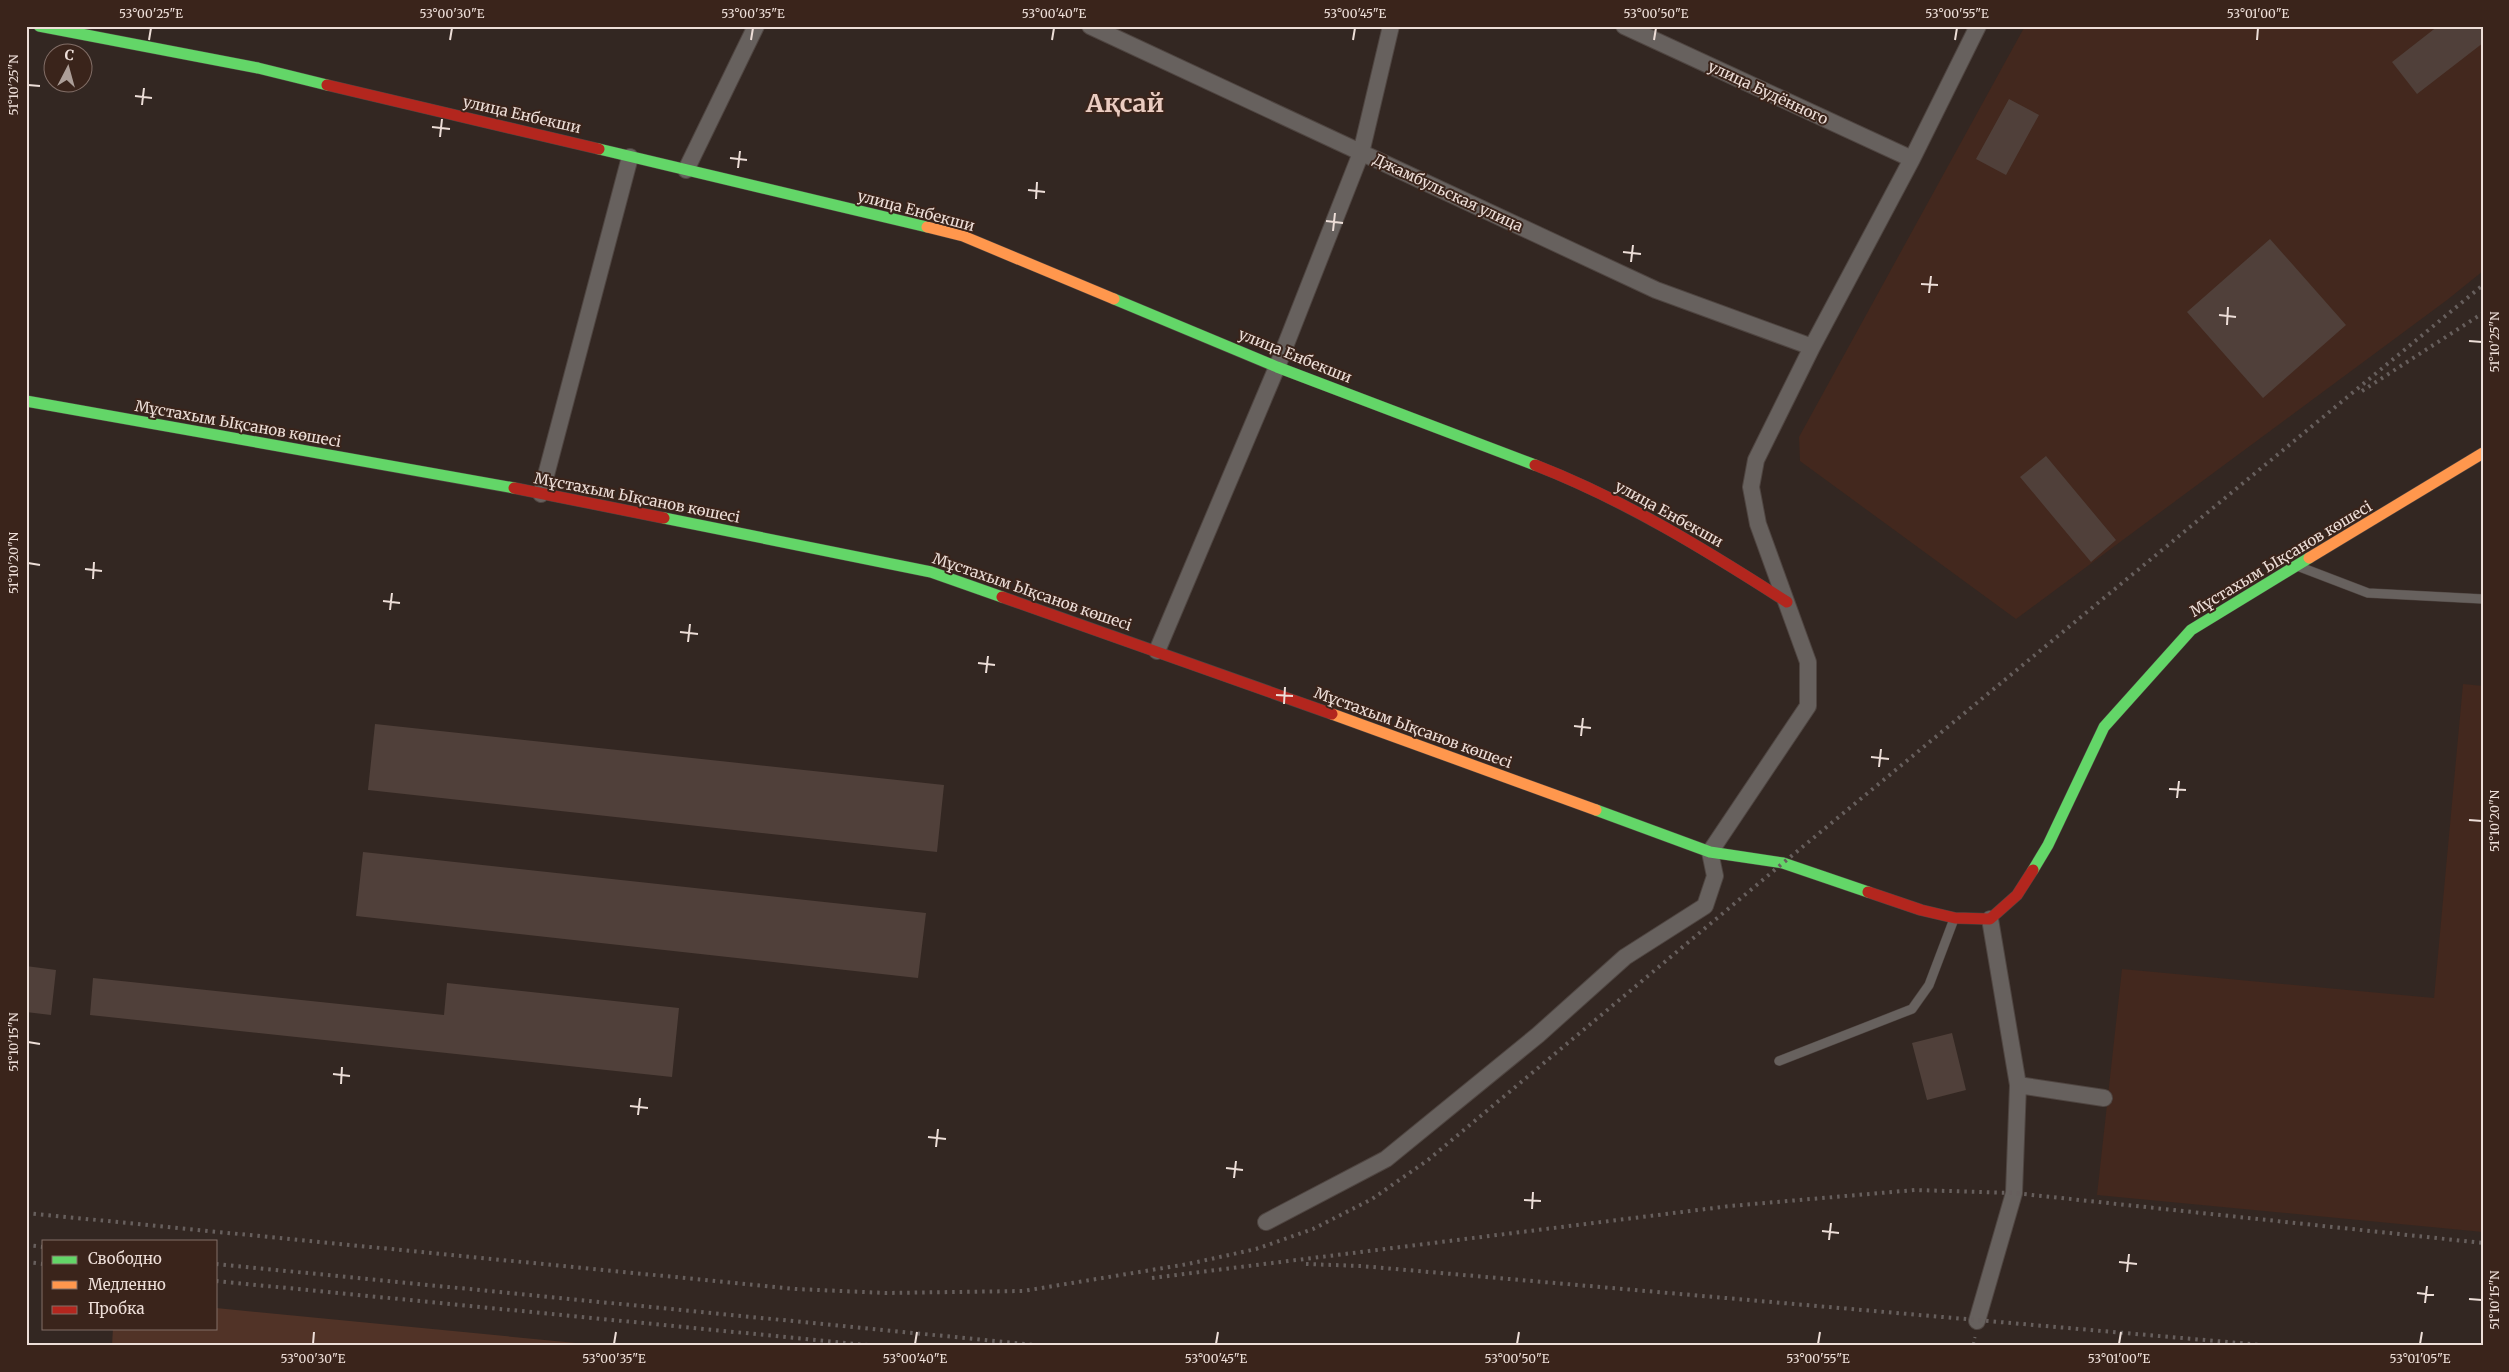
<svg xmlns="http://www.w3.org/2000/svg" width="2509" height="1372" font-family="Merriweather,serif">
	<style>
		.built { fill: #43281e }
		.green { fill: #513327 }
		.building { fill: #50403a }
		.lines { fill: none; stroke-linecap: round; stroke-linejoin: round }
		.lane-casing { stroke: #4f4541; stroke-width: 10 }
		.street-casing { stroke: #4f4541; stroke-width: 18 }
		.fast-casing { stroke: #4f4541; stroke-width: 12 }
		.slow-casing { stroke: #4f4541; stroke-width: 12 }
		.jam-casing { stroke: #4f4541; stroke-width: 12 }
		.path { stroke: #6b6462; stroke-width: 3; stroke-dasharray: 4 4; stroke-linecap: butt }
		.lane { stroke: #67615e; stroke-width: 9 }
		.street { stroke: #67615e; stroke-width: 16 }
		.fast { stroke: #63d668; stroke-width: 11 }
		.slow { stroke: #ff974d; stroke-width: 11 }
		.jam { stroke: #b3261e; stroke-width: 11 }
		.rail { stroke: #675f5d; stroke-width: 4; stroke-dasharray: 2.5 5; stroke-linecap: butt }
		.ticks { fill: none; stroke: #edded8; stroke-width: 2 }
		.labels { text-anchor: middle; stroke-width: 4; stroke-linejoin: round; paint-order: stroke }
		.street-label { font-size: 15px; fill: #edded8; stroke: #3a241b }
		.town-label { font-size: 25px; font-weight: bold; fill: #eaccc1; stroke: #3a241b }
		.neatline { fill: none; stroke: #edded8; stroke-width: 2 }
		.ticks-label { font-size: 12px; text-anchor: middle; fill: #edded8 }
	</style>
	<rect width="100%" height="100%" fill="#332722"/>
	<path class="built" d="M2025,26H2483V271L2447,300L2016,619L1800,461L1799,437Z
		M2463,684L2483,686V1232L2097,1195L2122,969L2434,998Z"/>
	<path class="green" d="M216,1308L607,1346H112L113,1328H216Z"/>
	<path class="building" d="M2438,26H2483V43L2417,94L2392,62Z
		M2009,99L2039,115L2006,175L1976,159Z
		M2270,239L2346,325L2263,398L2187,312Z
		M2046,456L2116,540L2091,562L2020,477Z
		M375,724L944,785L937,852L368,790Z
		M363,852L926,913L918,978L356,916Z
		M26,966L56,970L51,1015L26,1012Z
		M93,978L444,1015L447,983L679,1008L672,1077L90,1015Z
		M1952,1033L1966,1090L1927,1100L1912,1043Z"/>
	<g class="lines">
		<defs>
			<path id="lane" d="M2300,567L2368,593L2483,599
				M1779,1061L1912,1009L1929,985L1954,919"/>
			<path id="street" d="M1090,26L1656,290L1812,347
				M1624,26L1912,159
				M686,170L756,26
				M541,494L630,157
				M1157,651L1277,367L1361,153L1391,26
				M2018,1085L2104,1098
				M1266,1222L1386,1159L1538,1035L1625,957L1705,906L1715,876L1710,852L1808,706V662L1758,524L1751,487L1756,460L1812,347L1912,159L1978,26
				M1977,1321L2014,1193L2018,1085L1990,919"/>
			<path id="fast" d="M39,26L258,68L327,85
				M599,149L927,227
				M1114,299L1277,367L1535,465
				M26,401L514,488
				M664,518L931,572L1002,597
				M1596,810L1710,852L1783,863L1868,892
				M2033,870L2048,845L2104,727L2191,630L2309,558"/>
			<path id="slow" d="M927,227L963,236L1114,299
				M2309,558L2483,453
				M1332,714L1596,810"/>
			<path id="jam" d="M327,85L599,149
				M1535,465C1625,500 1706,550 1787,602
				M514,488L664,518
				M1002,597L1332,714
				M1868,892L1921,910L1955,918L1990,919L2017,895L2033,870"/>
		</defs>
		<use href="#lane" class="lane-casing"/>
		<use href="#street" class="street-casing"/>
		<use href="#fast" class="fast-casing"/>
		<use href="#slow" class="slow-casing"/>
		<use href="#jam" class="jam-casing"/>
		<path class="path" d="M1973,1346L1975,1337"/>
		<use href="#lane" class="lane"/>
		<use href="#street" class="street"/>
		<use href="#fast" class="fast"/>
		<use href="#slow" class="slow"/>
		<use href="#jam" class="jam"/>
		<path class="rail" d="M2362,391L2483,313
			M26,1213L796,1289L886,1293L1023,1291L1188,1264L1256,1249L1313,1229L1372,1199L1428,1160L1783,863L2483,285
			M26,1245L44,1247
			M26,1262L44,1264
			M216,1264L1045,1346
			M1306,1264L1361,1266L2273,1346
			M1152,1278L1730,1206L1915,1190L2014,1193L2483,1243
			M216,1281L877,1346"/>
	</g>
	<path class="ticks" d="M149,40L151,28M450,40L452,28M751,40L753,28M1052,40L1054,28M1353,40L1355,28M1654,40L1656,28M1955,40L1957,28M2257,40L2258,28M28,85L40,86M135,96L152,98M142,105L144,88M432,127L450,129M440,137L442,119M730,158L747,160M738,168L740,151M1028,190L1045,192M1036,199L1037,182M1326,221L1343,223M1333,231L1335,213M1623,252L1641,254M1631,262L1633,245M1921,284L1938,285M1929,293L1931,276M2219,315L2236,317M2227,325L2228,307M2469,341L2482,342M28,563L40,565M85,569L102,571M93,579L94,562M383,601L400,603M390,610L392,593M680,632L698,634M688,642L690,624M978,663L995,665M986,673L988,656M1276,695L1293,696M1284,704L1285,687M1574,726L1591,728M1581,736L1583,718M1871,757L1889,759M1879,767L1881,749M2169,789L2186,790M2177,798L2179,781M2469,820L2482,821M28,1042L40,1044M333,1074L350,1076M341,1084L342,1067M630,1106L648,1108M638,1115L640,1098M928,1137L946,1139M936,1147L938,1129M1226,1168L1243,1170M1234,1178L1236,1161M1524,1200L1541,1201M1532,1209L1533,1192M1822,1231L1839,1233M1829,1240L1831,1223M2119,1262L2137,1264M2127,1272L2129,1254M2417,1293L2434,1295M2469,1299L2482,1300M2425,1303L2427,1286M313,1344L314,1332M614,1344L616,1332M915,1344L917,1332M1216,1344L1218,1332M1517,1344L1519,1332M1818,1344L1820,1332M2119,1344L2121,1332M2420,1344L2422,1332"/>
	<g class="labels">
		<g class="street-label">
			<text transform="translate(1768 93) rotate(25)" y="5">улица Будённого</text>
			<text transform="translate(522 115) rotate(13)" y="5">улица Енбекши</text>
			<text transform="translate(1448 193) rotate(25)" y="5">Джамбульская улица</text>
			<text transform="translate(916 211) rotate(15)" y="5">улица Енбекши</text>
			<text transform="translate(1295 356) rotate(22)" y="5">улица Енбекши</text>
			<text transform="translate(238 424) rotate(10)" y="5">Мұстахым Ықсанов көшесі</text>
			<text transform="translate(637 498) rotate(11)" y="5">Мұстахым Ықсанов көшесі</text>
			<text transform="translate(1669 514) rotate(29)" y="5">улица Енбекши</text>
			<text transform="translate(2281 559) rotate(-31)" y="5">Мұстахым Ықсанов көшесі</text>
			<text transform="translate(1032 592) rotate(19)" y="5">Мұстахым Ықсанов көшесі</text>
			<text transform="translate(1413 728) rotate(20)" y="5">Мұстахым Ықсанов көшесі</text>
		</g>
		<g class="town-label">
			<text x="1125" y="112">Ақсай</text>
		</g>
	</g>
	<rect width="2509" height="1372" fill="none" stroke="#3a241b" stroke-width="55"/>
	<rect x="42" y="1240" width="175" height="90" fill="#3a241b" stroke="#826e67"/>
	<rect x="52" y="1256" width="25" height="8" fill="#63d668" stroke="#826e67"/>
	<text x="88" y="1264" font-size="15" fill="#edded8">Свободно</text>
	<rect x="52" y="1281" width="25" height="8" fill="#ff974d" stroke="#826e67"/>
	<text x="88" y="1290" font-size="15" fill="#edded8">Медленно</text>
	<rect x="52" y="1306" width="25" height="8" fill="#b3261e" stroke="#826e67"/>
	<text x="88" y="1314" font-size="15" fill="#edded8">Пробка</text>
	<g transform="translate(68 68) rotate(6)"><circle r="24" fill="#3a241b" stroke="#826e67"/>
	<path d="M0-4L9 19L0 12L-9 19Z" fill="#ac9e98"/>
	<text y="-8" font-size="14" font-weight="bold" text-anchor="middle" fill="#edded8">С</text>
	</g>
	<rect x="28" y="28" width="2454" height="1316" class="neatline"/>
	<g class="ticks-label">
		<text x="151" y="18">53°00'25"E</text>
		<text x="452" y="18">53°00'30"E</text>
		<text x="753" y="18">53°00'35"E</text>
		<text x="1054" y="18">53°00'40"E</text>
		<text x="1355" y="18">53°00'45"E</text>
		<text x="1656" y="18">53°00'50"E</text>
		<text x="1957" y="18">53°00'55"E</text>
		<text x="2258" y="18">53°01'00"E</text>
		<text transform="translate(14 85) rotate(-90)" y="4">51°10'25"N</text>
		<text transform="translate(2495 342) rotate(-90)" y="4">51°10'25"N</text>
		<text transform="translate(14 563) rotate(-90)" y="4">51°10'20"N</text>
		<text transform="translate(2495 821) rotate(-90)" y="4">51°10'20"N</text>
		<text transform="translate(14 1042) rotate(-90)" y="4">51°10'15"N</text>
		<text transform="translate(2495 1300) rotate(-90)" y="4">51°10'15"N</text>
		<text x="313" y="1363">53°00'30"E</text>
		<text x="614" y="1363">53°00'35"E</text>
		<text x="915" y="1363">53°00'40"E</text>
		<text x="1216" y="1363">53°00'45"E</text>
		<text x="1517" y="1363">53°00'50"E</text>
		<text x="1818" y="1363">53°00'55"E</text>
		<text x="2119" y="1363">53°01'00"E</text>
		<text x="2420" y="1363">53°01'05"E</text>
	</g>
</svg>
